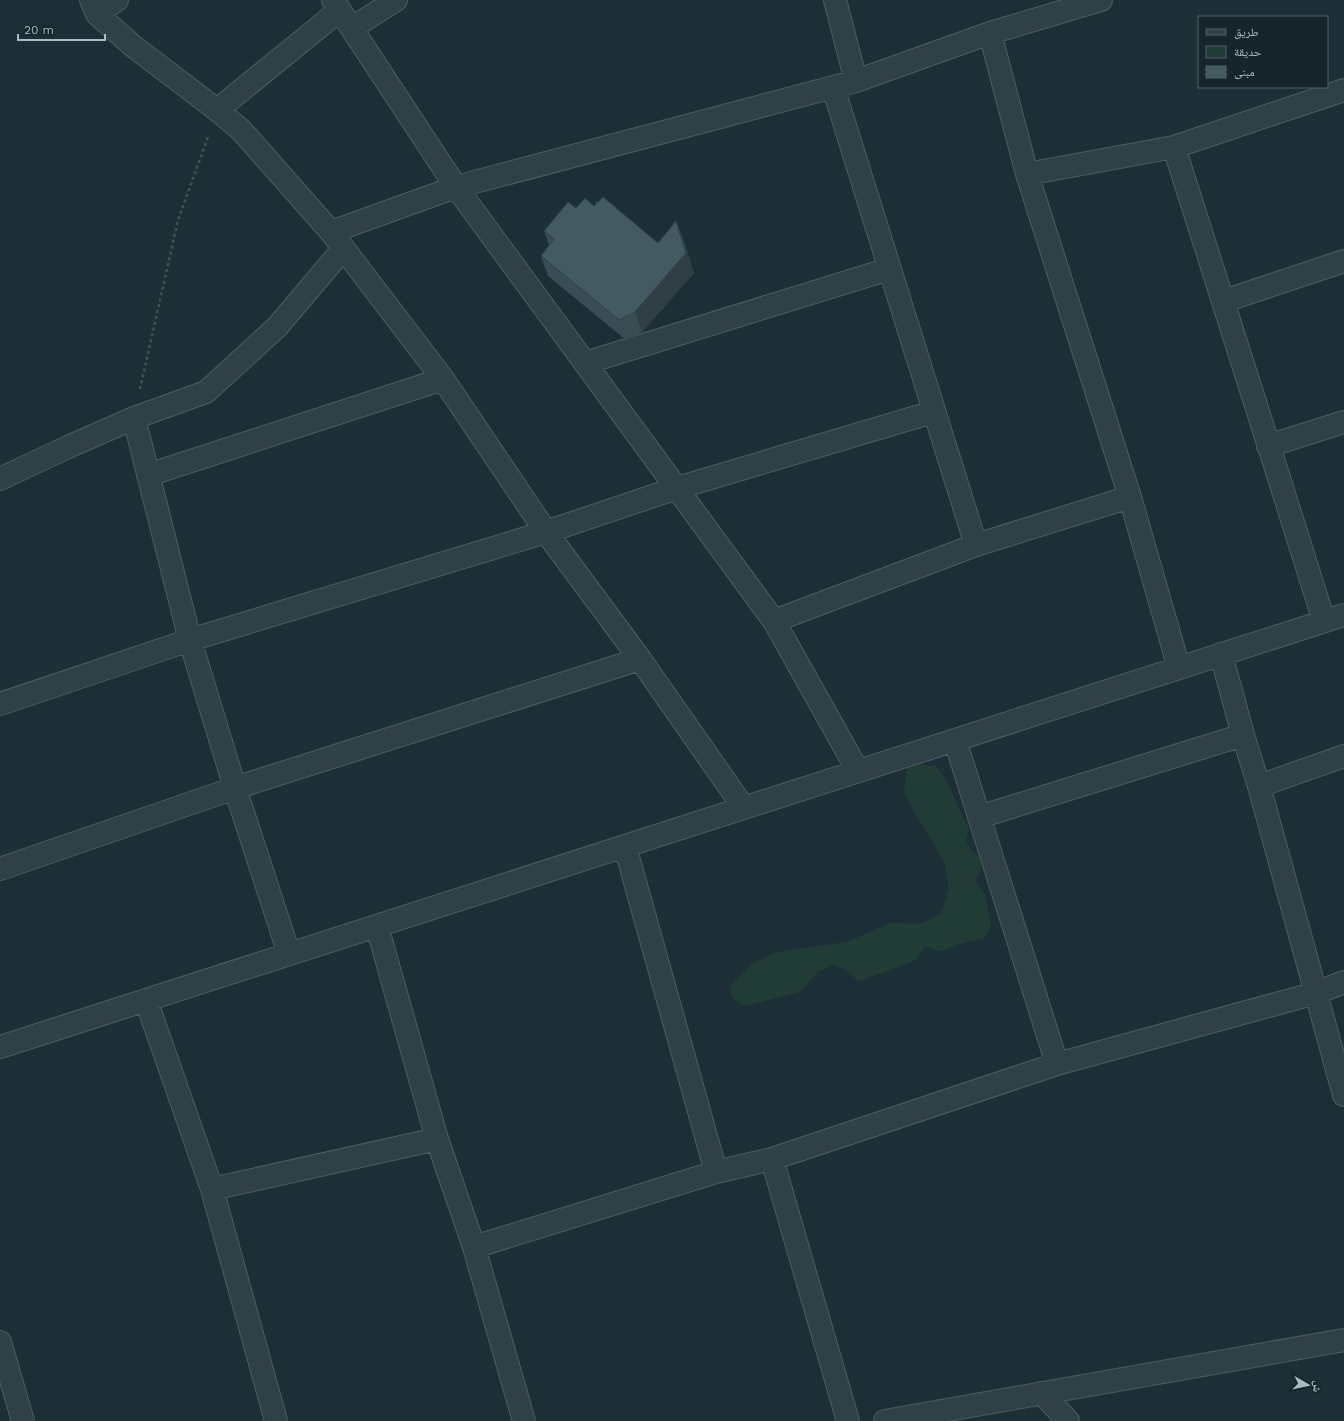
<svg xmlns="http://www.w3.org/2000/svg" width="1344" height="1421" font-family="'Work Sans','Noto Naskh Arabic',sans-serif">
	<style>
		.green { fill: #213b35 }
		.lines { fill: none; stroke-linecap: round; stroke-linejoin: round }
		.minor-casing { stroke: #4d5e65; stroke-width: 24 }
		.tertiary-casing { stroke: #4d5e65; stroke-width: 24 }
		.path { stroke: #3e5652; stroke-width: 2.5; stroke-dasharray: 3 3; stroke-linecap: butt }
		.minor { stroke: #304047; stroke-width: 22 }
		.tertiary { stroke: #304047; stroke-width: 22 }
		.wall { fill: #3a4d55 }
		.shaded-wall { fill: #303f45 }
		.building { fill: #445a63; stroke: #303f45 }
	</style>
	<rect width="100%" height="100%" fill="#1d2f36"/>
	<path class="green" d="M920,764L936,766L944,776L969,829L966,839L968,846L980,859L981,870L975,881L985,894L991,926L985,938L959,944L940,952L925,946L916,960L874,976L858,981L850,973L834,964L818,972L800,992L745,1006L732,998L730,986L751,964L777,952L846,942L891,923L921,924L941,913L949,889L945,863L911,806L904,791L907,768Z"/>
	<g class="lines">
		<defs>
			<path id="minor" d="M91,0L97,14L133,46L217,110L241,130L331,232L443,379L546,532L640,659L744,808
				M333,0L456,187L774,621L858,771
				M835,0L856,81L990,33L1101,0
				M97,14L117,0
				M352,28L396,0
				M990,33L1027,174L1130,497L1179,668
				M833,87L976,545
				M217,110L340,10
				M1174,147C1225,304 1274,463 1324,621
				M1027,174L1174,147L1344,90
				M331,232L456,187L856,81
				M1224,301L1344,261
				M585,363L889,269
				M134,418L190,640L235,788L289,954
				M1268,446L1344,422
				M148,475L443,379
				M0,479L68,447L134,418L206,392L277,327L343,249
				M774,621L976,545L1130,497
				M1221,654L1243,735L1259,786L1344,1095
				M0,704L190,640L546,532L677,488L933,412
				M955,740L1057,1064
				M1259,786L1344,756
				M979,817L1243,735
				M625,846L716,1172
				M0,869L235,788L640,659
				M377,926L437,1139L474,1247
				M146,1000L212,1189L276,1421
				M0,1047L1344,615
				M772,1159L848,1421
				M212,1189L437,1139
				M0,1342L23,1421
				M1042,1393L1068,1421
				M524,1421L474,1247L716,1172L772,1159L1057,1064L1316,993L1344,982"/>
			<path id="tertiary" d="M885,1421L1344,1340"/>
		</defs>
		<use href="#minor" class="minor-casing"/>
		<use href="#tertiary" class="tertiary-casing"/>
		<path class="path" d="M140,389L178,220L208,137"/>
		<use href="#minor" class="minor"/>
		<use href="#tertiary" class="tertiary"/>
	</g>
	<path class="wall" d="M576,208L658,243L676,221L684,241L694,273L642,332L626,340L548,276L541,256L549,245L544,231Z"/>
	<path class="shaded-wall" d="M676,221L684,241L694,273L642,332L635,312Z"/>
	<path class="building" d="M603,197L658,243L676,221L686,253L635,312L619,320L541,256L554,239L544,231L568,202L576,208L585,198L594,206Z
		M597,201L598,202L594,206Z"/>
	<rect x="1198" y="16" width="130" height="72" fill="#16252b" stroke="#516169"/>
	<rect x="1206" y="29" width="20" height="6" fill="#304047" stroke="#516169"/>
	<text x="1234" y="36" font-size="12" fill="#a9bcc5">طريق</text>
	<rect x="1206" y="46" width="20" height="12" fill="#213b35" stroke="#516169"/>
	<text x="1234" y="56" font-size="12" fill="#a9bcc5">حديقة</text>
	<rect x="1206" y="66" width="20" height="12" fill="#445a63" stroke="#516169"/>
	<text x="1234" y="76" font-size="12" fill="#a9bcc5">مبنى</text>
	<g transform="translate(1308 1385) rotate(99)" stroke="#16252b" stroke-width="3" paint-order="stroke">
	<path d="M0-3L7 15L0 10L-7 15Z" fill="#a9bcc5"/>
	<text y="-6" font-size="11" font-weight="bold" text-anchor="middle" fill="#a9bcc5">ش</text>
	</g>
	<path d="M18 34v6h87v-6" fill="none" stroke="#a9bcc5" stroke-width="2"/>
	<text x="24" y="34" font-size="12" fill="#a9bcc5" stroke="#16252b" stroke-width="3" paint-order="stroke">20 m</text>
</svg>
